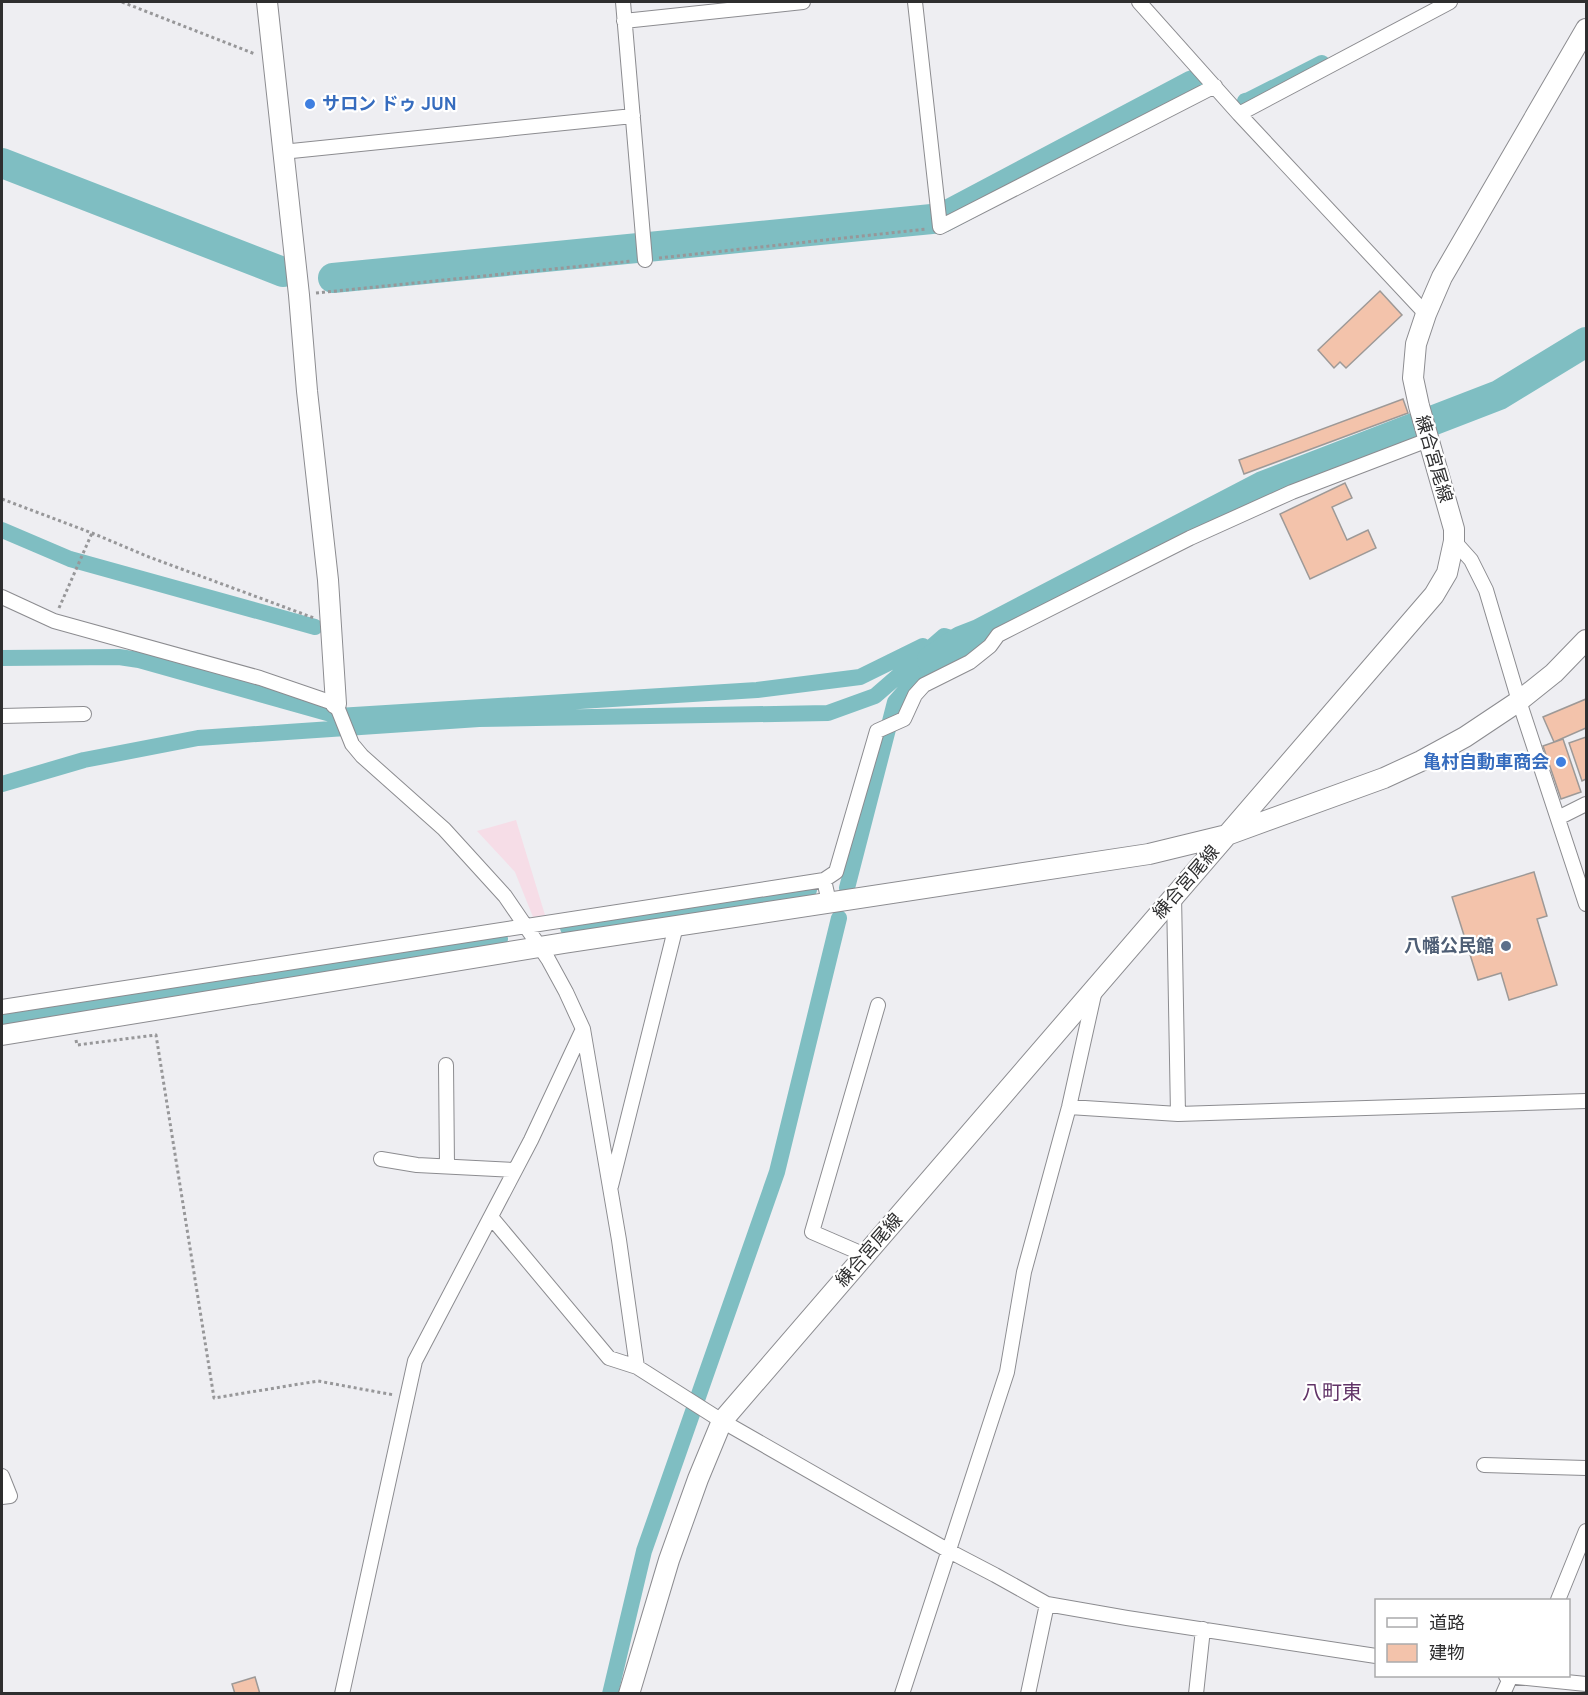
<svg xmlns="http://www.w3.org/2000/svg" width="1588" height="1695" font-family="Overpass,'Noto Sans JP',sans-serif">
	<style>
		.industrial { fill: #f6dde7 }
		.lines { fill: none; stroke-linecap: round; stroke-linejoin: round }
		.canal { stroke: #7fbec2; stroke-width: 16 }
		.river { stroke: #7fbec2; stroke-width: 30 }
		.building { fill: #f3c3ab; stroke: #9d9997; stroke-width: 1.5 }
		.street-casing { stroke: #8c8c90; stroke-width: 16 }
		.secondary-casing { stroke: #8c8c90; stroke-width: 22 }
		.path { stroke: #979799; stroke-width: 3; stroke-dasharray: 3 3; stroke-linecap: butt }
		.street { stroke: #fff; stroke-width: 14 }
		.secondary { stroke: #fff; stroke-width: 20 }
		.shop-dot { fill: #3f7fe0; stroke: #fff; stroke-width: 2 }
		.service-dot { fill: #5c6f8a; stroke: #fff; stroke-width: 2 }
		.labels { text-anchor: middle; stroke-width: 4.5; stroke-linejoin: round; paint-order: stroke }
		.shop-label { font-size: 18px; font-weight: bold; fill: #366cbe; stroke: #fff; text-anchor: start }
		.street-label { font-size: 18px; fill: #2e2e2f; stroke: #fff }
		.service-label { font-size: 18px; font-weight: bold; fill: #4e5e75; stroke: #fff; text-anchor: end }
		.neighbourhood-label { font-size: 20px; fill: #613367; stroke: #fff }
	</style>
	<rect width="100%" height="100%" fill="#eeeef2"/>
	<path class="industrial" d="M516,820L545,915L533,917L515,872L477,831Z"/>
	<g class="lines">
		<path class="canal" d="M1245,101L1249,100L1322,63
			M2,530L70,559L315,627
			M2,658L119,657L139,660L338,716L757,690L860,677L923,646
			M2,784L84,760L198,738L479,719L828,713L875,696L944,636L961,641
			M847,888L895,702L932,660
			M568,928L809,890
			M2,1018L500,939
			M610,1694L644,1551L777,1172L839,918"/>
		<path class="river" d="M2,163L283,272
			M333,278L942,218L1193,85
			M932,660L961,641L979,634L1263,486L1499,395L1586,342"/>
	</g>
	<path class="building" d="M1380,291L1402,315L1346,368L1340,362L1334,368L1318,350Z
		M1403,399L1408,413L1244,474L1239,460Z
		M1345,483L1352,498L1332,507L1347,540L1368,530L1376,548L1310,579L1280,514Z
		M1586,699V728L1554,742L1543,717Z
		M1586,737V779L1582,781L1569,743Z
		M1563,739L1581,792L1561,799L1543,746Z
		M1534,872L1547,916L1537,919L1557,985L1509,1000L1501,973L1478,980L1452,897Z
		M255,1677L260,1694H235L232,1684Z"/>
	<g class="lines">
		<defs>
			<path id="street" d="M623,2L645,260
				M915,2L940,227L1215,86
				M1139,2L1239,114L1426,314
				M624,21L803,2
				M1239,114L1450,2
				M282,152L633,116
				M1454,541L1471,560L1486,590L1519,701L1586,904
				M2,597L54,621L260,678L336,704L352,744L362,756L444,829L505,896L548,959L566,992L583,1029L619,1240L637,1367
				M2,716L84,714
				M1558,818L1586,804
				M824,880L836,872L877,731L904,719L915,695L924,685L970,662L990,646L998,635L1190,538L1292,492L1428,440
				M1174,895L1178,1114
				M2,1007L824,880L829,902
				M446,1065L447,1166
				M1069,1107L1178,1114L1586,1101
				M381,1159L417,1165L515,1170
				M611,1186L676,926
				M491,1217L609,1358L637,1367L722,1421L949,1551L995,1575L1047,1604L1127,1618L1376,1656
				M865,1255L812,1232L878,1005
				M1484,1465L1586,1468
				M2,1476L10,1496L2,1497
				M1558,1600L1586,1531
				M1506,1676L1586,1684
				M342,1694L415,1361L531,1140L583,1029
				M902,1694L1007,1372L1024,1272L1069,1107L1095,990
				M1028,1694L1047,1604
				M1196,1694L1203,1629
				M1503,1694L1511,1676"/>
			<path id="secondary" d="M267,2L299,295L307,391L328,580L336,704
				M2,1035L564,943L1149,854L1227,835L1384,778L1421,761L1465,737L1519,701L1554,673L1586,640
				M629,1694L669,1560L698,1479L722,1421C959,1145 1197,870 1434,595L1447,573L1454,541V529L1419,406L1413,378L1416,344L1426,314L1442,277L1586,29"/>
		</defs>
		<use href="#street" class="street-casing"/>
		<use href="#secondary" class="secondary-casing"/>
		<path class="path" d="M122,2L255,54
			M659,258L927,229
			M316,293L632,261
			M2,499L92,533L149,557L314,618
			M59,608L92,533
			M76,1040L77,1045L156,1035L214,1398L318,1381L394,1395"/>
		<use href="#street" class="street"/>
		<use href="#secondary" class="secondary"/>
	</g>
	<g class="shop-dot">
		<circle cx="310" cy="104" r="6"/>
		<circle cx="1561" cy="762" r="6"/>
	</g>
	<circle class="service-dot" cx="1506" cy="946" r="6"/>
	<g class="labels">
		<g class="shop-label">
			<text x="322" y="110">サロン ドゥ JUN</text>
			<text x="1549" y="768" text-anchor="end">亀村自動車商会</text>
		</g>
		<g class="street-label">
			<text transform="translate(1434 459) rotate(74)" y="6">練合宮尾線</text>
			<text transform="translate(1186 882) rotate(-49)" y="6">練合宮尾線</text>
			<text transform="translate(869 1250) rotate(-49)" y="6">練合宮尾線</text>
		</g>
		<g class="service-label">
			<text x="1494" y="952">八幡公民館</text>
		</g>
		<g class="neighbourhood-label">
			<text x="1332" y="1399">八町東</text>
		</g>
	</g>
	<rect width="1588" height="1695" fill="none" stroke="#2e2e2f" stroke-width="6"/>
	<rect x="1375" y="1599" width="195" height="78" fill="#ffffff" stroke="#ababac" stroke-width="1.5"/>
	<rect x="1387" y="1618" width="30" height="9" fill="#ffffff" stroke="#ababac" stroke-width="1.5"/>
	<text x="1429" y="1629" font-size="18" fill="#2e2e2f">道路</text>
	<rect x="1387" y="1644" width="30" height="18" fill="#f3c3ab" stroke="#ababac" stroke-width="1.5"/>
	<text x="1429" y="1659" font-size="18" fill="#2e2e2f">建物</text>
</svg>
